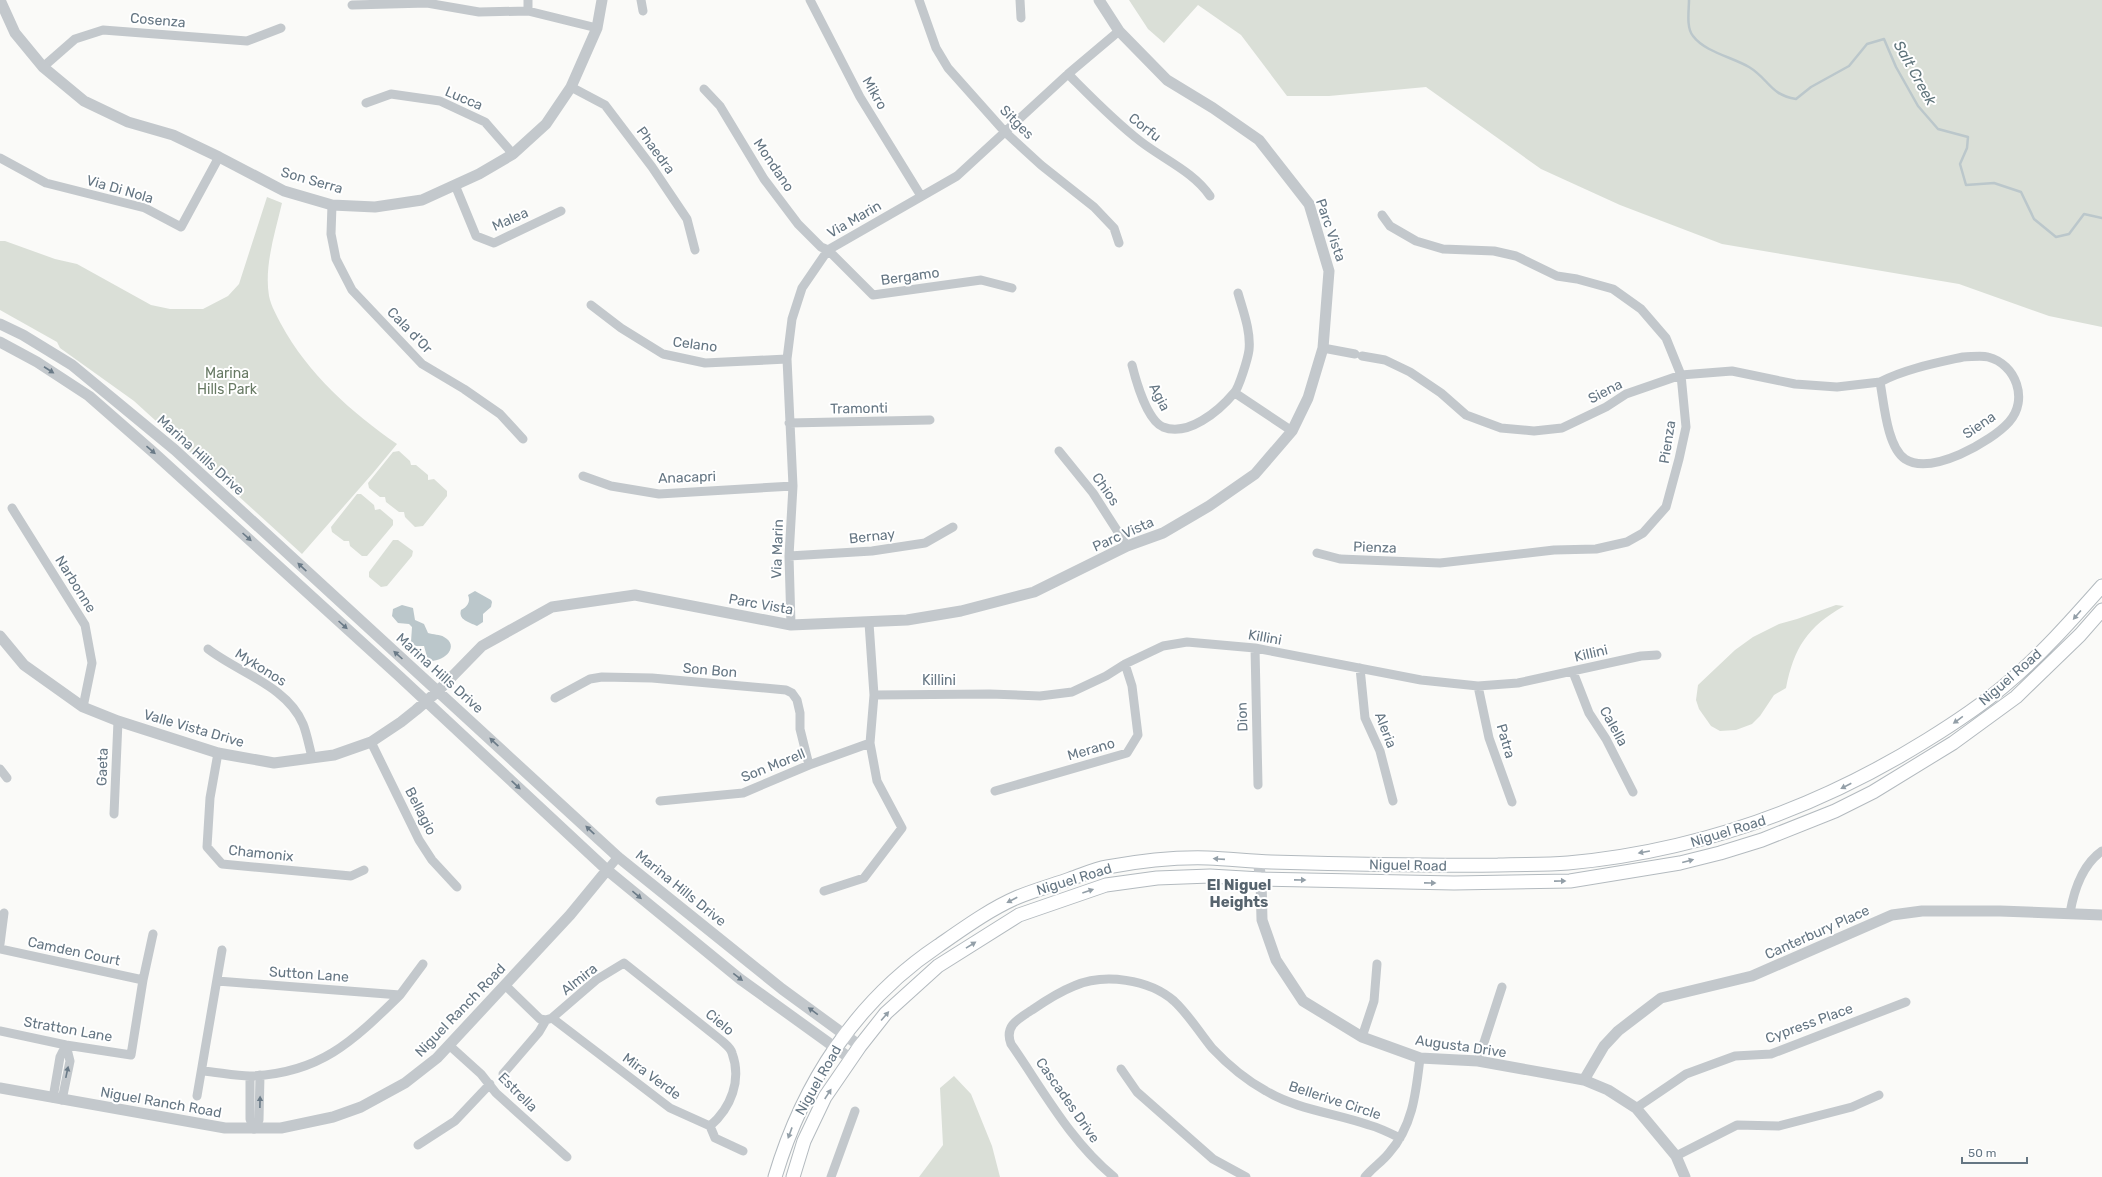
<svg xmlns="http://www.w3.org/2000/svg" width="2102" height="1177" font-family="Rubik,sans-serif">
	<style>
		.green { fill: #dadfd7 }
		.water { fill: #bbc7cb }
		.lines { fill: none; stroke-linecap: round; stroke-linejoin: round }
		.stream { stroke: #bbc7cb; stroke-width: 2.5 }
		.secondary-casing { stroke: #b3babf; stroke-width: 15 }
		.minor { stroke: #c3c8cc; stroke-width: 9 }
		.tertiary { stroke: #c3c8cc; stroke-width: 11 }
		.secondary { stroke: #fff; stroke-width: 13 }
		.oneway { fill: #6a7a87 }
		.oneway2 { fill: #939fa8 }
		.labels { text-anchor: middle; stroke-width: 4; stroke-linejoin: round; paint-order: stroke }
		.street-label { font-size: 14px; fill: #657683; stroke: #fff }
		.park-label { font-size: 14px; fill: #687a64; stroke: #fff }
		.water-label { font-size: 15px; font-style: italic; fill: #60757c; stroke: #fff }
		.neighbourhood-label { font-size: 15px; font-weight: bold; fill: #57646e; stroke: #fff }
	</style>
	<rect width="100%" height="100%" fill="#fafaf8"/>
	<path class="green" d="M1129,0H2102V327L2049,316L1959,284L1722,244L1620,205L1541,169L1426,87L1329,96H1287L1241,35L1198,5L1164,43L1148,29Z
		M267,197L282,203C275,233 264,266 269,296C271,306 277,316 281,324C308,374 351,412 397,444L373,473L302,554L134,401L60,348L57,342L0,310V241H5L55,259L77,264L151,305L170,309H203L228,296L239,284Z
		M399,451L410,461L411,465H416L428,475V480L434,479L447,491V496L423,526L415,527L405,517L404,512H399L386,502L385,497H380L369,488L368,483L393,452Z
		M357,494H361L374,505L375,510L380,509L393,520V525L367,556H362L350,546L349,541H344L332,532L331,527Z
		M393,540H398L413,551L412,556L387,586L381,587L369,577V572Z
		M1836,605L1844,606C1807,627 1794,648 1786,688L1774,695L1760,716L1752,724L1736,730L1720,731L1711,726L1699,709L1696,700L1698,685L1735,650L1753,637L1779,624L1797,619Z
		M954,1076L971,1094L992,1146L1000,1177H919L943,1145L940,1088Z"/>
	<path class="water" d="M475,591L491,600L492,602L491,607L483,614V622L477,626C469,622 458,620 461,610C467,607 471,602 468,595Z
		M402,605L413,608L415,620L424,624L428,633C433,635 440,634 444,637C460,646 445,661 431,661L427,657L424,646H415L411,642L412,627L409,624L398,623L392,616L393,609Z"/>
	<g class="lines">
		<path class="stream" d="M1689,0C1689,10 1686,28 1693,36C1705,52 1732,57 1749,67C1769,79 1770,95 1796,99L1811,87L1849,66L1867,44L1884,39L1896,67L1918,106L1938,129L1968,137L1967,148L1960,164L1966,185L1994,183L2021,192L2034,219L2056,237L2069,234L2084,214L2102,218"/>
		<defs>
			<path id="secondary" d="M775,1177C803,1083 856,1001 938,946C964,928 990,909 1018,897C1035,890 1053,885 1070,879C1082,875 1095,869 1107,867C1140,861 1175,857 1208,858C1229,859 1250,861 1271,862C1346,864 1422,866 1498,865C1521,864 1545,865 1568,863C1698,851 1816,809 1927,740C1953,724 1980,706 2004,686C2040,656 2071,621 2102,586
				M793,1177L804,1141L825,1097L860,1046L886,1013L938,966L1019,915L1106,885L1157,878L1210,876L1261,879L1454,883L1570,881L1680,863L1720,853L1762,840L1835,811L1873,792L1953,743L2016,697L2080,635L2102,610"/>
		</defs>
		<use href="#secondary" class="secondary-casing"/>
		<path class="minor" d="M528,0V11
			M641,0L643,11
			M810,0L860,97L921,196
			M919,0L936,48L948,68L1005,132L1041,165L1094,207L1114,228L1119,243
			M1020,0L1021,18
			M352,5L427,3L479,12L528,11L597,28
			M43,67L75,39L103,30L247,41L281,28
			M1068,74C1091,97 1114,121 1140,141C1163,159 1194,172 1210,196
			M571,87L605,105L652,167L687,219L695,250
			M704,89L720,106L764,179L798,224L821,247L828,250L873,295L981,280L1012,288
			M366,103L391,94L440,101L485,122L513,154
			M0,158L46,183L145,208L181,227L219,157
			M455,185L476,236L494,243L561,211
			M332,205L331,234L336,259L352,290L422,364L464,389L500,414L523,439
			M591,305L621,328L663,354L705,363L787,359
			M1323,348L1355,354
			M1362,356L1385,360L1410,372L1441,393L1466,415L1501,428L1534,431L1562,428L1606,407L1626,394L1681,375L1732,371L1795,384L1837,387L1880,382
			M1963,357C1971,357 1981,355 1988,357C2016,364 2029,400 2009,422C1991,442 1931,476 1905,459C1887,447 1884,403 1880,382C1905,369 1936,363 1963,357Z
			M1132,365C1136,381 1147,420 1163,427C1188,437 1219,411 1234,393C1239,388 1248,358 1249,350C1251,331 1243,311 1238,293
			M1235,393L1292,431
			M789,423L930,420
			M1059,451L1093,493L1127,546
			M583,476L611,486L659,494L793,486
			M12,508L85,625L92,663L83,707
			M1317,553L1340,559L1440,563L1554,550L1596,549L1627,542L1643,533L1666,507L1679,459L1686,427L1681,375L1666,338L1641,309L1613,289L1577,279L1557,276L1516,256L1494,251L1443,249L1416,241L1390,226L1382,215
			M789,556L872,551L925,543L953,527
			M791,625L789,556L793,486L787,359L792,319L802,288L828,250L957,176L1068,74L1119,31
			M1255,648L1258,785
			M208,649C239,673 287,686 303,724C307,734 309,746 312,757
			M1360,668L1365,718L1380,751L1393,801
			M1573,672L1589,713L1606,739L1633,792
			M1478,686L1489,738L1512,802
			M874,695L990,694L1040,696L1072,692L1106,676L1125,664L1163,646L1187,642L1255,648L1421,680L1478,686L1518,683L1641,656L1657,655
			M555,698L590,679L602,677L652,678L786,690L792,693L797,700L800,713V729L809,765
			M371,742L419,840L432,860L457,887
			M218,753L210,798L207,847L222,864L351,876L364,870
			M0,769L7,778
			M995,791L1127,753L1138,735L1132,686L1125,664
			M660,801L743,793L809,765L870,743
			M114,814L118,721
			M607,870L618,857
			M824,891L864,878L902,828L877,781L870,743L874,695L869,623
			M2070,913C2074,890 2082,865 2102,851
			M0,944L4,913
			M0,949L143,980
			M217,981L400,995L423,964
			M505,985L540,1019L546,1020L552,1018L670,1108L710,1126L715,1138L743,1151
			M552,1018L596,980L624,963L722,1041C725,1044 731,1048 732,1053C742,1080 731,1108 710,1126
			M0,1031L66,1045L131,1055L143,980L153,934
			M1362,1037L1374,1001L1377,964
			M450,1046L481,1074L496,1093L567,1157
			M1478,1061L1502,987
			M1121,1069L1137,1092L1213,1159L1246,1177
			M202,1071C217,1072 235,1076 250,1076C320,1074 353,1041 400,995
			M503,1074L539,1032L546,1020
			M250,1076V1119L254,1129
			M197,1096L222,950
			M53,1098L60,1057L66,1045
			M62,1100L70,1061L66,1045
			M1636,1108L1686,1074L1735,1056L1771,1054L1906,1002
			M254,1129L259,1120L260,1075
			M418,1145L455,1121L490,1084
			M1676,1156L1737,1125L1779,1126L1852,1107L1879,1095
			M831,1177L855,1111
			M1114,1177C1070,1141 1043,1090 1011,1044C1004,1026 1018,1019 1032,1010C1045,1001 1059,992 1074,986C1104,973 1149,979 1174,1001C1189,1015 1199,1032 1212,1048C1228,1065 1246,1080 1266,1091C1298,1110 1335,1113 1369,1125C1380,1128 1390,1133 1400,1138
			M1365,1177C1372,1168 1382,1162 1389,1153C1413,1126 1416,1092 1420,1058"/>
		<path class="tertiary" d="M0,0L15,33L43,67L84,101L128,122L173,135L219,157L284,191L332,205L375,207L422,200L479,174L513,154L546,124L571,87L597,28L602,0
			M0,324L23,335L72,365L175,450L618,857L782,989L860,1046
			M0,342L37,362L89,396L153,452L399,676L607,870L740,979L851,1059
			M0,636L24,665L83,707L118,721L218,753L274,763L334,755L371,742L401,722L416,710L438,691L482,646L552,607L635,595L791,625L907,620L961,611L1034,592L1127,546L1163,533L1209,506L1255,474L1292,431L1308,398L1323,348L1329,271L1309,204L1259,140L1213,108L1167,80L1119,31L1099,0
			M1258,861L1261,879L1262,920L1276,960L1303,1001L1362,1037L1420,1058L1478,1061L1584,1080L1608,1090L1636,1108L1676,1156L1685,1177
			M1584,1080L1604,1046L1618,1031L1661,998L1752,976L1892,915L1922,911H2000L2102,915
			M0,1088L225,1128H281L333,1117L361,1107L405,1083L437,1058L570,915L607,870"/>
		<use href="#secondary" class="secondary"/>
	</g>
	<defs><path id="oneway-solid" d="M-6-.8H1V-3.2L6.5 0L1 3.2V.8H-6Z"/></defs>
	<g class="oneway">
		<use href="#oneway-solid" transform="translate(49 370) rotate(33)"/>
		<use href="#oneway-solid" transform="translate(151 450) rotate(41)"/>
		<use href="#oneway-solid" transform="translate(247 537) rotate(42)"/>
		<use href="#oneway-solid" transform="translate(302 567) rotate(-137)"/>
		<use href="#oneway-solid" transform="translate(343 625) rotate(42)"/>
		<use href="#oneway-solid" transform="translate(398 655) rotate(-138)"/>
		<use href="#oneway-solid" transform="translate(494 742) rotate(-137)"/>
		<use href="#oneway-solid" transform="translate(516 785) rotate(43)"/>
		<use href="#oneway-solid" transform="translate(590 830) rotate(-137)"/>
		<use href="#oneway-solid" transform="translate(637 895) rotate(40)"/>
		<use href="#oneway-solid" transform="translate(738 977) rotate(38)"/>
		<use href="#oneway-solid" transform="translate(813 1011) rotate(-144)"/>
		<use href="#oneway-solid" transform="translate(67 1072) rotate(-78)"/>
		<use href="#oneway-solid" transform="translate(260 1102) rotate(-89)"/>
	</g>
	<g class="oneway2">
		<use href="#oneway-solid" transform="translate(2077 615) rotate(131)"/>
		<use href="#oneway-solid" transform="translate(1958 720) rotate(144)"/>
		<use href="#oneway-solid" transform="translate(1846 786) rotate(153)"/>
		<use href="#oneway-solid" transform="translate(1644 852) rotate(170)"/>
		<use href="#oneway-solid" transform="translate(1219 859) rotate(-176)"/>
		<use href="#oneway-solid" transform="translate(1688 861) rotate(-15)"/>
		<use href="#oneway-solid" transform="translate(1300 880) rotate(1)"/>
		<use href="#oneway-solid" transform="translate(1560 881) rotate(-1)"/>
		<use href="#oneway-solid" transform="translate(1430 883) rotate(1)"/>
		<use href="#oneway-solid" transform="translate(1088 891) rotate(-19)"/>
		<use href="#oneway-solid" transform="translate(1012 900) rotate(152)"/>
		<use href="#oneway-solid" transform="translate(971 945) rotate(-32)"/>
		<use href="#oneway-solid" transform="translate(885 1016) rotate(-49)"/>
		<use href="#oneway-solid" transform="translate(828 1094) rotate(-57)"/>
		<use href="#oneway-solid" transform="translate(790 1133) rotate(110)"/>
	</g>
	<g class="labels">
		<g class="street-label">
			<text transform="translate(158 20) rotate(5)" y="5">Cosenza</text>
			<text transform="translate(875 93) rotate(60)" y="5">Mikro</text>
			<text transform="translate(464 98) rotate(23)" y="5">Lucca</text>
			<text transform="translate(1017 122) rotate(45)" y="5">Sitges</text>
			<text transform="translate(1145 127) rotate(38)" y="5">Corfu</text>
			<text transform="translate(656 150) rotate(54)" y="5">Phaedra</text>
			<text transform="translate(774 165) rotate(56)" y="5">Mondano</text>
			<text transform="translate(312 180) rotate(16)" y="5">Son Serra</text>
			<text transform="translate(120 189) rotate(16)" y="5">Via Di Nola</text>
			<text transform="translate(510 219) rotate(-24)" y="5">Malea</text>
			<text transform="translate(854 219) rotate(-30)" y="5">Via Marin</text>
			<text transform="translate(1331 230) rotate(71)" y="5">Parc Vista</text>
			<text transform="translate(910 276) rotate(-8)" y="5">Bergamo</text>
			<text transform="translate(410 330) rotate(46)" y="5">Cala d'Or</text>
			<text transform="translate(695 344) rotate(7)" y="5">Celano</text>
			<text transform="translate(1605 391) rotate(-27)" y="5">Siena</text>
			<text transform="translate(1160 397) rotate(63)" y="5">Agia</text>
			<text transform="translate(859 408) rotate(-1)" y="5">Tramonti</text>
			<text transform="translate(1979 425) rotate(-34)" y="5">Siena</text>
			<text transform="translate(1667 442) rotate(-81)" y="5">Pienza</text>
			<text transform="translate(201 455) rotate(42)" y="5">Marina Hills Drive</text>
			<text transform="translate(687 477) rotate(-2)" y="5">Anacapri</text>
			<text transform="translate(1106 489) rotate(55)" y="5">Chios</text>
			<text transform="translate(1123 534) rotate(-24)" y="5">Parc Vista</text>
			<text transform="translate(872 536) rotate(-6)" y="5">Bernay</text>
			<text transform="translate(1375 547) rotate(2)" y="5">Pienza</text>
			<text transform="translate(777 549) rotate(-88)" y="5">Via Marin</text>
			<text transform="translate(76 584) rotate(58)" y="5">Narbonne</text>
			<text transform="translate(761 604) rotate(10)" y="5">Parc Vista</text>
			<text transform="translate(1265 637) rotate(10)" y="5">Killini</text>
			<text transform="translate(1591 653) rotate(-13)" y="5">Killini</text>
			<text transform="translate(261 667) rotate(32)" y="5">Mykonos</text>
			<text transform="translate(710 670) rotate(5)" y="5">Son Bon</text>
			<text transform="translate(440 673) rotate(42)" y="5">Marina Hills Drive</text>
			<text transform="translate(2010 677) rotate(-41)" y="5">Niguel Road</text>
			<text x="939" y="685">Killini</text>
			<text transform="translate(1242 717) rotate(-92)" y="5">Dion</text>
			<text transform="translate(1614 726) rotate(61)" y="5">Calella</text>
			<text transform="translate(194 728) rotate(16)" y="5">Valle Vista Drive</text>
			<text transform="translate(1386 730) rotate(69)" y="5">Aleria</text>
			<text transform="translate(1506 741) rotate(74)" y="5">Patra</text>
			<text transform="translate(1091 749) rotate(-16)" y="5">Merano</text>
			<text transform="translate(773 765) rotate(-22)" y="5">Son Morell</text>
			<text transform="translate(102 767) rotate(-88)" y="5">Gaeta</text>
			<text transform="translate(421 811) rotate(63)" y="5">Bellagio</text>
			<text transform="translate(1728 831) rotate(-17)" y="5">Niguel Road</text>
			<text transform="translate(261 853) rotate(6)" y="5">Chamonix</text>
			<text transform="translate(1408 865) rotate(1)" y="5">Niguel Road</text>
			<text transform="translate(1074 879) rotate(-17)" y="5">Niguel Road</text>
			<text transform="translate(681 888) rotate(39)" y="5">Marina Hills Drive</text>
			<text transform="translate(1817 932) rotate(-24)" y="5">Canterbury Place</text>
			<text transform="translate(74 951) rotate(12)" y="5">Camden Court</text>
			<text transform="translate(309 974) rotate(4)" y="5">Sutton Lane</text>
			<text transform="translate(579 979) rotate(-38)" y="5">Almira</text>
			<text transform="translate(460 1010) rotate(-46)" y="5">Niguel Ranch Road</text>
			<text transform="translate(720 1022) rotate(40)" y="5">Cielo</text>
			<text transform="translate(1809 1023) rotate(-20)" y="5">Cypress Place</text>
			<text transform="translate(68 1029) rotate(10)" y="5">Stratton Lane</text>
			<text transform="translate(1461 1046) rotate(8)" y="5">Augusta Drive</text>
			<text transform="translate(652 1076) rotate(36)" y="5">Mira Verde</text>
			<text transform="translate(818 1080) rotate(-60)" y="5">Niguel Road</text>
			<text transform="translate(518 1092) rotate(45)" y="5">Estrella</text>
			<text transform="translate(1068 1100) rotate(55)" y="5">Cascades Drive</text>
			<text transform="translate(1335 1100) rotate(18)" y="5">Bellerive Circle</text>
			<text transform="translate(161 1102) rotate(10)" y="5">Niguel Ranch Road</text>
		</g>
		<g class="park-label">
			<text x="227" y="378">Marina<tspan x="227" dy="16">Hills Park</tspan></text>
		</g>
		<g class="water-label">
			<text transform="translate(1915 73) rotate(61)" y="5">Salt Creek</text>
		</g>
		<g class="neighbourhood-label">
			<text x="1239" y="890">El Niguel<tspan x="1239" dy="17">Heights</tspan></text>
		</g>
	</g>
	<path d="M1962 1157v6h65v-6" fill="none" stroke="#657683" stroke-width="2"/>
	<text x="1968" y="1157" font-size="12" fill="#657683" stroke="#ffffff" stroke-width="3" paint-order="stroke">50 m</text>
</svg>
